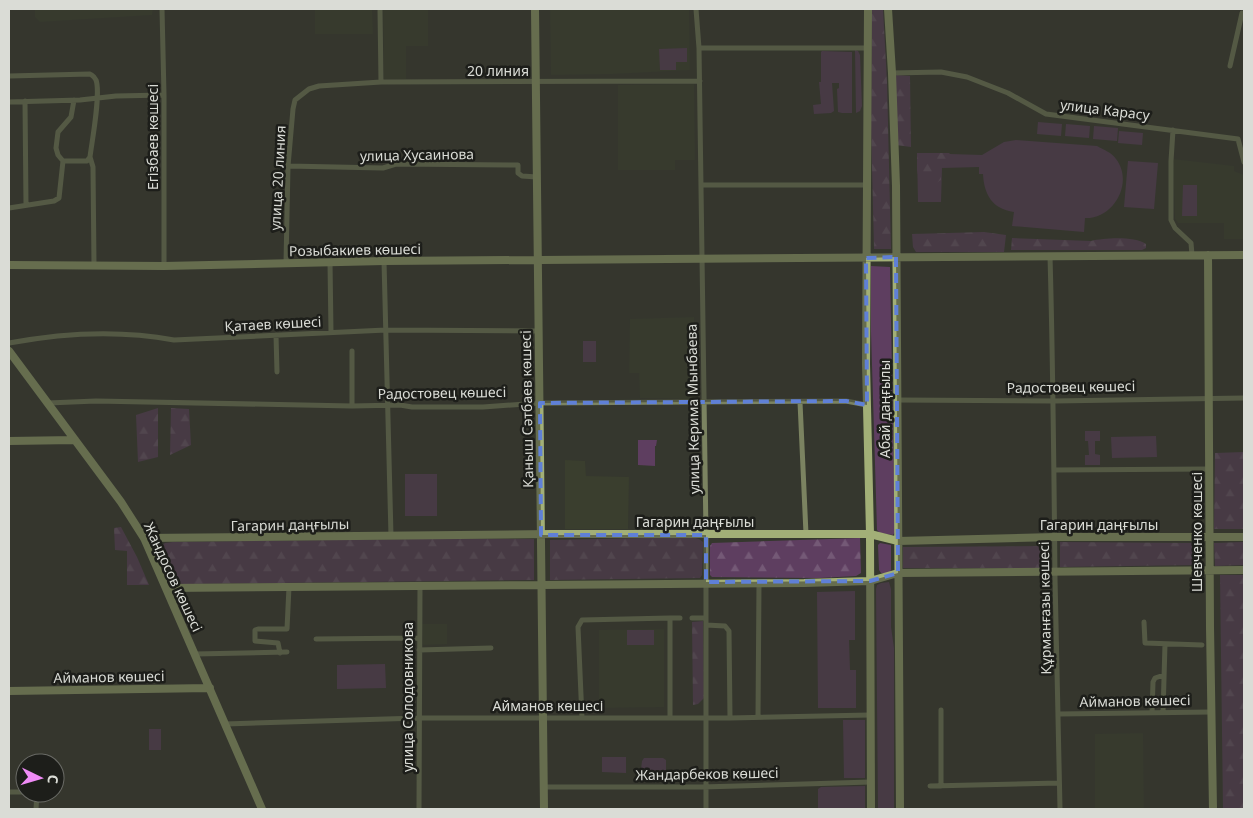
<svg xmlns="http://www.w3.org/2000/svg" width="1253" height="818" font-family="'Noto Sans',sans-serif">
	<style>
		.built { fill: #3a3e2e }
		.green { fill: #5e3e60 }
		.forest { fill: url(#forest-firs) }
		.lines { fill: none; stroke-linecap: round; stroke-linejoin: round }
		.street { stroke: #7b8361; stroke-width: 5 }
		.secondary { stroke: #a2af77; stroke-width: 8 }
		.marked { fill: none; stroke: #5f80d7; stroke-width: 4; stroke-dasharray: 10 6; stroke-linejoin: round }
		.labels { text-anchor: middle; stroke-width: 5; stroke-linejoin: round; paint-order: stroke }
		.street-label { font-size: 14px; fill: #dadcd6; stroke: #1d1e1a }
	</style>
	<defs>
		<pattern id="forest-firs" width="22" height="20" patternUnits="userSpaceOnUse" patternTransform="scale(1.25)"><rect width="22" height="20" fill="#5e3e60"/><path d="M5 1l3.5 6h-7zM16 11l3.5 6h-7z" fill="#745976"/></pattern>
	</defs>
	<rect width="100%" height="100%" fill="#35372e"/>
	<path class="built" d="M35,9H153L152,15L40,22L35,17Z
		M315,9H372L373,34H315Z
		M383,9L428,10V46H406V79H384Z
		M550,9H689L690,70L613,74L551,75Z
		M694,84L695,160H675V170H618V85Z
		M1173,159L1234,166V171L1244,175V239H1224V223H1178L1175,219Z
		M694,317L696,399L640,398L639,373H629L630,319Z
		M565,460L585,461L586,476L629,477L628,529H565Z
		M422,624H447V644L423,645Z
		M664,629V707L599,708V630Z
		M1143,733L1144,809H1095V734Z"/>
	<path class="green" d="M687,48V62H676V70H660L659,49Z
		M855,50L858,51L860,55L862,106L860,111L856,113Z
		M822,51L852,52V113H842L838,112L837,89L839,88V83H832L834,111L831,113L814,114L813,105L821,104L819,82H821V52Z
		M1038,122L1062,124L1061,136L1037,134Z
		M1066,124L1090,126L1089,138L1065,136Z
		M1094,126L1118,128L1117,141L1093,139Z
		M1119,131L1143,133L1142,145L1118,143Z
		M1016,140L1097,146C1104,150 1111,152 1116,159C1134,182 1114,219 1085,218L1084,232L1012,226L1014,212C992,209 984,194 983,174H979V167L942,168L941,202H918L917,153L982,155L1004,142Z
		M1128,161L1158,163L1154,209L1124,207Z
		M1183,185H1197V216H1182Z
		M871,266L890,267L895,532L893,535L880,533L877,530L871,332Z
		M583,341H596V362H583Z
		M1085,431H1100V441H1095V454L1100,455V465H1085V455H1089L1088,441H1085Z
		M1156,436L1157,457L1112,458L1111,437Z
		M638,440H657L656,446H655V466L638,465Z
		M405,474H437V516H405Z
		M880,543L891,545V570L889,574L881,573L879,570L878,545Z
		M889,582L891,589V627L894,648V809H878L876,589L877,585L881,583Z
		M855,591V640H849L850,670H856V708H818L817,592Z
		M627,630H654V645H627Z
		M385,664L386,688L337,689V665Z
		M843,720H865V778H844Z
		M149,729H161V750H149Z
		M602,757H626V773L602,772Z
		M644,758H663L666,760V772L644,773L641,770L642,761Z
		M865,786V809H818V789L821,787Z"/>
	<path class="forest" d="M872,9H883L887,82L891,249H874L871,126Z
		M897,75L910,76L911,147L896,145L894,76Z
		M917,153H949L950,154L945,160L941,163V180C934,184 929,189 920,184L917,170Z
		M984,232L1006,235L1004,252H916L913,247L912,234Z
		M1012,238L1091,241C1105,238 1134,236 1146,244V248L1142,250H1011Z
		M158,408V457L138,462L136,415Z
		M171,408L189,409L191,445L170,455Z
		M1244,452V529H1214L1215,453Z
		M121,527L137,557L149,585H127V551L115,550L114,528Z
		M692,537L699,539L703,542L702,575L700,578L550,580V540Z
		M860,538L861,573L856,576L819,578L712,577L710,575V546L712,543Z
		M419,539H534V580L184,584L175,583L172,581L159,548L165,543L173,542Z
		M1060,542L1199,543H1201V564L1199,565L1060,567Z
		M1244,542V565L1215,566L1214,543Z
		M1045,546L1049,549V565L1047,568H903V547Z
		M1220,575H1244V809H1223Z
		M703,621L704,698L698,704L693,705L692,622Z"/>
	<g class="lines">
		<path class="street" d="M162,9L164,95V266
			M380,9L381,82
			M696,9L699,48L706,535V809
			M699,48H867
			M1230,66L1242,13
			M892,73L941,72L967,77L1008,93L1046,114L1238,139L1244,162
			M9,76L90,74C93,76 94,76 96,80C101,93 92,141 90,157L87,161H63L59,198L54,201L9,208
			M25,101L26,205
			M9,102L80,100L116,96L164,95
			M1173,130L1171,161V220L1175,228L1191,243L1192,255
			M90,157L93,167L94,265
			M63,161L58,155L56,148L58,132L71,117L74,100
			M288,166L383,168L396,164L518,165V173L522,176L537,177
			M702,185H866
			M1050,256C1053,363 1054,471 1055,578C1056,655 1059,732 1060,809
			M384,261L391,536
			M330,262L331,333
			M286,263L288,166L293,109L295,100L309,89L319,86L381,82L700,81
			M276,335L277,372
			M9,343C62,333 121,330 174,340L386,330L539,331
			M898,400L1054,401L1244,398
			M800,402L806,534
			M48,403L96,401L352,406L400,405L412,407H483L540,403L846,401L867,405
			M352,406V351
			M1054,470L1209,469
			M670,618H680
			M692,618H706
			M1144,622L1145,643L1202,645
			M706,625L725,626L729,631L730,718
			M316,639L419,638
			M419,650L491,648
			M280,653L278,643L255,641V630L258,629H287L289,587
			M195,654L287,652
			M1152,713L1153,682L1155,678L1164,675
			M1163,713L1165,644
			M1059,714L1211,712
			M758,717L759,583
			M582,718L578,627L582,620L670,618V718
			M225,724L419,718H730L870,715
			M38,763V757
			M930,786L1059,783
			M941,786V710
			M544,787H702L871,782
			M9,792H25
			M36,809L37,793
			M419,809L420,585"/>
		<path class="secondary" d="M535,9L544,809
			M868,9L866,364L870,534L871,809
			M888,9L892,73L896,186L900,809
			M1208,255L1210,627L1213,809
			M9,265L164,266L384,261L1244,255
			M9,351L121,502L144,538L262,809
			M9,441L75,440
			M144,538L552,534H870L898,541L1054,537H1244
			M166,588L804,583L870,581L898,573L1244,570
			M9,691L210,688"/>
	</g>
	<path d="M0 0H1253V818H0ZM896,257L898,573L870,581L706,582V535H541L540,403L846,401L867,405L866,258Z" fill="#35372e" fill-opacity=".55" fill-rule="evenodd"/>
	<path class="marked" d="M896,257L898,573L870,581L706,582V535H541L540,403L846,401L867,405L866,258Z"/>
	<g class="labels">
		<g class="street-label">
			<text x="498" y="76">20 линия</text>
			<text transform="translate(1105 110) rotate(7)" y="5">улица Карасу</text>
			<text transform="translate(153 137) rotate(-90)" y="5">Егізбаев көшесі</text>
			<text transform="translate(417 155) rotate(-1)" y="5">улица Хусаинова</text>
			<text transform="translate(278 178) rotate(-87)" y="5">улица 20 линия</text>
			<text transform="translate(355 250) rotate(-1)" y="5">Розыбакиев көшесі</text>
			<text transform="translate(273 324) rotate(-3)" y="5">Қатаев көшесі</text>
			<text transform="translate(1071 387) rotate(-1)" y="5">Радостовец көшесі</text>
			<text transform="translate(442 393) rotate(-1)" y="5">Радостовец көшесі</text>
			<text transform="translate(527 409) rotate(-91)" y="5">Қаныш Сәтбаев көшесі</text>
			<text transform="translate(693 409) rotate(-91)" y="5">улица Керима Мынбаева</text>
			<text transform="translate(885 409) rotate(-90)" y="5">Абай даңғылы</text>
			<text x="695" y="527">Гагарин даңғылы</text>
			<text transform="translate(290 525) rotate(-1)" y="5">Гагарин даңғылы</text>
			<text x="1099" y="530">Гагарин даңғылы</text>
			<text transform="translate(1197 532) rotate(-90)" y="5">Шевченко көшесі</text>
			<text transform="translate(173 577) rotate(65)" y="5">Жандосов көшесі</text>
			<text transform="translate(1045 608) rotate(-91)" y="5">Құрманғазы көшесі</text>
			<text transform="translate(109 677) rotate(-1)" y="5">Айманов көшесі</text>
			<text transform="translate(408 697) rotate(-90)" y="5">улица Солодовникова</text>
			<text transform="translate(1135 701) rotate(-1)" y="5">Айманов көшесі</text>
			<text x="548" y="711">Айманов көшесі</text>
			<text transform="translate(707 774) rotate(-1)" y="5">Жандарбеков көшесі</text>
		</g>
	</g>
	<rect width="1253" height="818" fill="none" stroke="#dadcd6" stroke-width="20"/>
	<g transform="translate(40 778) rotate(95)"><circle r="24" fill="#1d1e1a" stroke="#696a65"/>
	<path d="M0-4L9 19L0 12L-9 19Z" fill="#ef8bf6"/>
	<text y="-8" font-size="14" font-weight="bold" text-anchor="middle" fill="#dadcd6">С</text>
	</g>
</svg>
